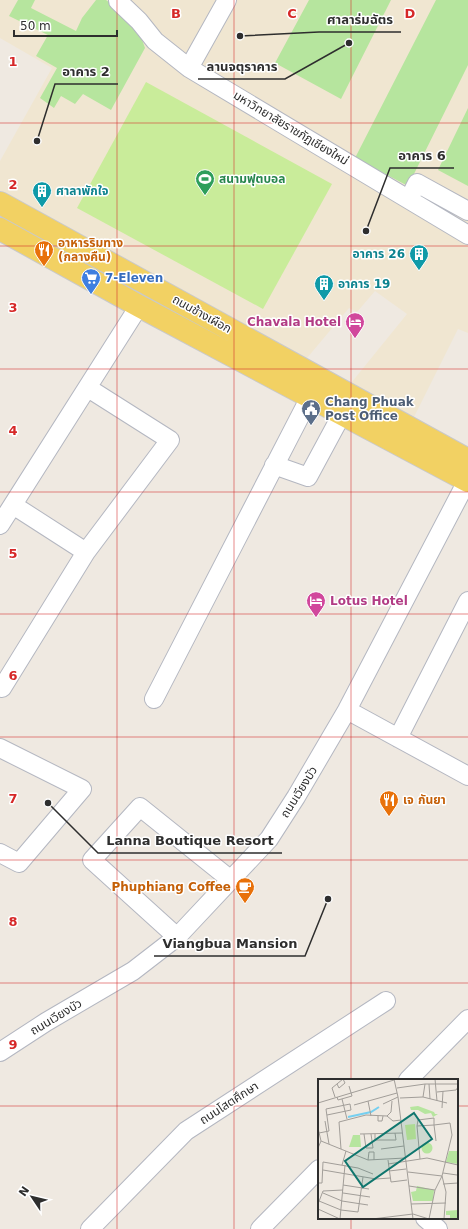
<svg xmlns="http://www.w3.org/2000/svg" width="468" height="1229" font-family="'DejaVu Sans','Noto Sans Thai',sans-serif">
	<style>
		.education { fill: #f0e6d1 }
		.green { fill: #b6e59e }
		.pitch { fill: #c9ec9a }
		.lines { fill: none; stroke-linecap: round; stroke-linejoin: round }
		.minor-casing { stroke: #b4b7c1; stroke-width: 20 }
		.major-casing { stroke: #c9c9c9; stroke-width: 24 }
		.minor { stroke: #fff; stroke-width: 18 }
		.major { stroke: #f2d163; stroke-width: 22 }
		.grid { fill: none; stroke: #d62828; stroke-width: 1; stroke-opacity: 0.55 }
		.labels { text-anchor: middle; stroke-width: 3; stroke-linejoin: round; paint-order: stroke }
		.street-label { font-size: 12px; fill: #2e2e2e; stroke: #fff }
		.leisure-label { font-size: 12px; font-weight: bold; fill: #27864d; stroke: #fff; text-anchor: start }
		.culture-label { font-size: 12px; font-weight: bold; fill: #0d838f; stroke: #fff; text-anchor: start }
		.food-label { font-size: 12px; font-weight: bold; fill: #c56008; stroke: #fff; text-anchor: start }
		.shop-label { font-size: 12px; font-weight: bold; fill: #366cbe; stroke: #fff; text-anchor: start }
		.hotel-label { font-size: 12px; font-weight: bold; fill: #b23c85; stroke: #fff; text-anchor: end }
		.service-label { font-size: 12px; font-weight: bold; fill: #4e5e75; stroke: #fff; text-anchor: start }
		.inset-river { fill: none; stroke: #75cff0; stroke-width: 2 }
		.inset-road { fill: none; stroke: #a29e99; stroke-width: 1 }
		.view { fill: #0f766e; fill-opacity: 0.15; stroke: #0f766e; stroke-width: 2 }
		.inset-edge { fill: none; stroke: #2e2e2e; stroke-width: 2 }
		.grid-label { font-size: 13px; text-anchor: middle; font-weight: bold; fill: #d62828; stroke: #fff; stroke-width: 3; stroke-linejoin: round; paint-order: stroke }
		.leader { fill: none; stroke: #2e2e2e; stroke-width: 1.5 }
		.callout-dot { fill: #2e2e2e; stroke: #fff; stroke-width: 1.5 }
		.callout-label { font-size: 13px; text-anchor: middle; font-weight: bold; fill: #2e2e2e; stroke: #fff; stroke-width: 3; stroke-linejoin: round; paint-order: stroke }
	</style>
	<rect width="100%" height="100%" fill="#efe9e1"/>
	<path class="education" d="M0,0H468V333L458,329L411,423L347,388L407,314L375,291L357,312L349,308L302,364L0,196V161L52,68L0,38Z"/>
	<path class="green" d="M18,0H35L31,8L76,31L82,18L96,0H106L113,5L138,28L145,48L111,110L83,94L75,104L61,96L54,108L40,98L57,68L36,56L48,35L9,16Z
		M309,0H391L341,99L275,63Z
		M436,0H468V65L408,186L355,158Z
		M468,108V186L438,170Z"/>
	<path class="pitch" d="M146,82L332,184L263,309L77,208Z"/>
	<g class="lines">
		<defs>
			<path id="minor" d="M118,0V1L139,21L155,41L189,68L468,235
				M189,68L227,0
				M409,199L417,183L468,211
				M274,465L308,477L342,414
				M13,505L86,552
				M0,525L139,306
				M0,686L2,688L86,552L170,440L88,388
				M154,699L310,397
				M347,710L468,776
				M398,738L468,601
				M0,748L82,789L19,863L0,853
				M177,937L92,860L140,807L231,880
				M0,1052L46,1022L133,971L177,937L269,839L296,797L347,710L467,481
				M408,1080L468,1019
				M425,1218L438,1229
				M90,1229L186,1131L386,1001
				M260,1229L319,1169"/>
			<path id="major" d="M0,203L468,460
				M0,229L139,306L468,481"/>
		</defs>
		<use href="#minor" class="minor-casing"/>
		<use href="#major" class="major-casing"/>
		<use href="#minor" class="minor"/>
		<use href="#major" class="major"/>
	</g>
	<path class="grid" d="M117,0V1229M234,0V1229M351,0V1080M0,123H468M0,246H468M0,369H468M0,492H468M0,614H468M0,737H468M0,860H468M0,983H468M0,1106H319M457,1106H468M351,1218V1229"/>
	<defs>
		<symbol id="stadium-pin" viewBox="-11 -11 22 30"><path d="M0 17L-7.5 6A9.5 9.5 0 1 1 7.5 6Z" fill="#2e9e5b" stroke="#fff"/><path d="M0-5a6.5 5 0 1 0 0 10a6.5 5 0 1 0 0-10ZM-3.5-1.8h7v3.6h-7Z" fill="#fff"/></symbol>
		<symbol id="building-pin" viewBox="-11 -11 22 30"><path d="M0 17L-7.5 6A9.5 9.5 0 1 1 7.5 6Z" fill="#0f9aa8" stroke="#fff"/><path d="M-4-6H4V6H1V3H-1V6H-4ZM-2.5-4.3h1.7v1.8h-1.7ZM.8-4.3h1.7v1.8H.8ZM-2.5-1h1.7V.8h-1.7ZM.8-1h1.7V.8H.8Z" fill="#fff"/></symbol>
		<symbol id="restaurant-pin" viewBox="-11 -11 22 30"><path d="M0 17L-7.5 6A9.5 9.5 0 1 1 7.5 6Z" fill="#e8710a" stroke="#fff"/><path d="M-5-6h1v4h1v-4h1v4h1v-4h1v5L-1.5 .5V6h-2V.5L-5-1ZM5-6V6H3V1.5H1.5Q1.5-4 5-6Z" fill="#fff"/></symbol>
		<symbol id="supermarket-pin" viewBox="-11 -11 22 30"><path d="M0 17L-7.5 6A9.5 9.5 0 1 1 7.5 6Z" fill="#3f7fe0" stroke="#fff"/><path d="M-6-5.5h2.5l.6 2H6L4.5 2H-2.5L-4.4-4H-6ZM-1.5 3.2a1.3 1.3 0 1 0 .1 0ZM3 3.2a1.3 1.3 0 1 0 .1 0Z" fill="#fff"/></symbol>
		<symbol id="hotel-pin" viewBox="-11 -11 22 30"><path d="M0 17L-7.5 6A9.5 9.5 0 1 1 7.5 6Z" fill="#d1479c" stroke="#fff"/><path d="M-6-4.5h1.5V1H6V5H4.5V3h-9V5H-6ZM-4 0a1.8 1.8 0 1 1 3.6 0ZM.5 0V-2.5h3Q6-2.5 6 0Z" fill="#fff"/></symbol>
		<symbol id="civic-pin" viewBox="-11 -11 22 30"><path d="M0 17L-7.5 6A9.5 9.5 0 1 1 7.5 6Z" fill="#5c6f8a" stroke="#fff"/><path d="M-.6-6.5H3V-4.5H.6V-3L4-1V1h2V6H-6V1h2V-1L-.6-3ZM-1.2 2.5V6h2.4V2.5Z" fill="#fff"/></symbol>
		<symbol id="cafe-pin" viewBox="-11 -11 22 30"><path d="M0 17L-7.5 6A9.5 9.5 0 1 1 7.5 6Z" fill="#e8710a" stroke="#fff"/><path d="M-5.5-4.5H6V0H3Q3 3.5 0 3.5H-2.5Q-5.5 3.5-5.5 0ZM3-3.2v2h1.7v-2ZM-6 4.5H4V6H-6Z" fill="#fff"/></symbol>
	</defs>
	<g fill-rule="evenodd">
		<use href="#stadium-pin" x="194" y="168" width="22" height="30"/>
		<use href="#building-pin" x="31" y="180" width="22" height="30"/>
		<use href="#restaurant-pin" x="33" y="239" width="22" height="30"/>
		<use href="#building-pin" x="408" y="243" width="22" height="30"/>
		<use href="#supermarket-pin" x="80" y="267" width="22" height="30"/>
		<use href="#building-pin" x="313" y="273" width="22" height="30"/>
		<use href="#hotel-pin" x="344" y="311" width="22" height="30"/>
		<use href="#civic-pin" x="300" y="398" width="22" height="30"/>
		<use href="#hotel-pin" x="305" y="590" width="22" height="30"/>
		<use href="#restaurant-pin" x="378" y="789" width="22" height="30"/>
		<use href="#cafe-pin" x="234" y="876" width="22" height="30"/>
	</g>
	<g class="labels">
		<g class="street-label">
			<text transform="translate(291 128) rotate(31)" y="4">มหาวิทยาลัยราชภัฏเชียงใหม่</text>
			<text transform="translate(202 314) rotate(29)" y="4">ถนนช้างเผือก</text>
			<text transform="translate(299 792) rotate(-58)" y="4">ถนนเวียงบัว</text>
			<text transform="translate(56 1017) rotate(-31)" y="4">ถนนเวียงบัว</text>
			<text transform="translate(229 1103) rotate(-33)" y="4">ถนนโสตศึกษา</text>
		</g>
		<g class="leisure-label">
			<text x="219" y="183">สนามฟุตบอล</text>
		</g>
		<g class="culture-label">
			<text x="56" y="195">ศาลาพักใจ</text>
			<text x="405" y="258" text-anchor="end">อาคาร 26</text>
			<text x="338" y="288">อาคาร 19</text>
		</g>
		<g class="food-label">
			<text x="58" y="247">อาหารริมทาง<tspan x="58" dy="14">(กลางคืน)</tspan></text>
			<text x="403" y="804">เจ กันยา</text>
			<text x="231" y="891" text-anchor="end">Phuphiang Coffee</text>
		</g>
		<g class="shop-label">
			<text x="105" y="282">7-Eleven</text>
		</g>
		<g class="hotel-label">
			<text x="341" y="326">Chavala Hotel</text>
			<text x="330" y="605" text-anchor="start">Lotus Hotel</text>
		</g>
		<g class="service-label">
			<text x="325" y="406">Chang Phuak<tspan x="325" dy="14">Post Office</tspan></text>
		</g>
	</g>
	<g transform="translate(318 1079)">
		<rect width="140" height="140" fill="#efe9e1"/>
		<path d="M100,27L116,33L117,35H120L115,38L113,34L107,35L100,31H93L92,28ZM35,56H42L43,68H31ZM103.5 69a5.5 5.5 0 1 1 11 0a5.5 5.5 0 1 1-11 0ZM131,72H140V85L128,83ZM99,107L116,111L115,122H95L93,113L98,112ZM140,131V140H132V136H128V132Z" fill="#b6e59e"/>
		<path d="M97,45L98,60L89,61L87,46Z" fill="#c9ec9a"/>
		<path class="inset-river" d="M30,38L53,33L61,28"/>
		<path class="inset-road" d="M76,0L80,18L95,140M117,0L119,22M19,5L21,9L27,4L25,0M111,5L112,20M79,9L107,5H140M119,13L138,11L140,8M17,18L14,9L25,0M19,18L20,21L34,17L31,7M105,18L107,5M82,19L105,18L129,24M24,20L29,40M140,21V35M50,22L53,37M0,24L76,1M65,25L80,18M36,26L79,14M124,29L125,12M60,37V42H64L65,37M69,37L73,33L74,22M69,37L75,42L83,41M7,42L11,65M21,43L48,36L69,37M21,43L23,70M99,47L116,46V39L100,41L99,47L102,80M0,49L3,62M1,54L11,52L8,30L32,25L33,31L9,36M42,55L84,54M46,55L48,69H55L53,55M57,55V61H78L77,54M118,62L116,46L132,44L134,56L124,97L128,113L126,140M0,69L3,62L50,81L87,79M63,70L86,67M50,81L51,73H56V81M70,81L73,103L89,101M70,85L109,79L140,86M24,86L28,72M5,91L58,100L72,99M71,92L88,90M90,93L124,97L117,111L111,140M125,94L139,96M0,104H4L5,83L40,89L55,95M125,105L140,104M25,106L51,110M91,107L117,111M5,114L24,122L50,126M25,114L52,118M1,122L23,131L40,133L45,98M0,125L5,112L25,111M93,125L128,124M0,130L22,140M22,140L27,86M54,140L95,135L111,140"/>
		<path class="view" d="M96,34L114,60L45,108L27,82Z"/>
		<rect width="140" height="140" class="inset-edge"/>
	</g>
	<g class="grid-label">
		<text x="176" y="18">B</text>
		<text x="292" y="18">C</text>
		<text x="410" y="18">D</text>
		<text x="13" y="66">1</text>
		<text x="13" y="189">2</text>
		<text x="13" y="312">3</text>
		<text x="13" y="435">4</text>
		<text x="13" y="558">5</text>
		<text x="13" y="680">6</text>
		<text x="13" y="803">7</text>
		<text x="13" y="926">8</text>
		<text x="13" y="1049">9</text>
	</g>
	<path class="leader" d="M240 36L319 32H401M349 43L285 79H198M37 141L55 84H118M366 231L390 168H454M48 803L98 853H282M328 899L305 956H154"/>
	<g class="callout-dot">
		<circle cx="240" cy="36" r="4"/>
		<circle cx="349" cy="43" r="4"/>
		<circle cx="37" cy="141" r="4"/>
		<circle cx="366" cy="231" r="4"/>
		<circle cx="48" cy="803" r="4"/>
		<circle cx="328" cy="899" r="4"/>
	</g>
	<g class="callout-label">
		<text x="360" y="24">ศาลาร่มฉัตร</text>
		<text x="242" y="71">ลานจตุราคาร</text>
		<text x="86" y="76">อาคาร 2</text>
		<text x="422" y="160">อาคาร 6</text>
		<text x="190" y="845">Lanna Boutique Resort</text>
		<text x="230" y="948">Viangbua Mansion</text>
	</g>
	<g transform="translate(32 1197) rotate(305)" stroke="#ffffff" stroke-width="3" paint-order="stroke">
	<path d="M0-3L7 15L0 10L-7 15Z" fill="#2e2e2e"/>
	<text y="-6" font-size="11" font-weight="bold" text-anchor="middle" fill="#2e2e2e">N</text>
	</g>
	<path d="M14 30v6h103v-6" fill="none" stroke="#2e2e2e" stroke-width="2"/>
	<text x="20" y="30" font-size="12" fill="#2e2e2e" stroke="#ffffff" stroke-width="3" paint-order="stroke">50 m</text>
</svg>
